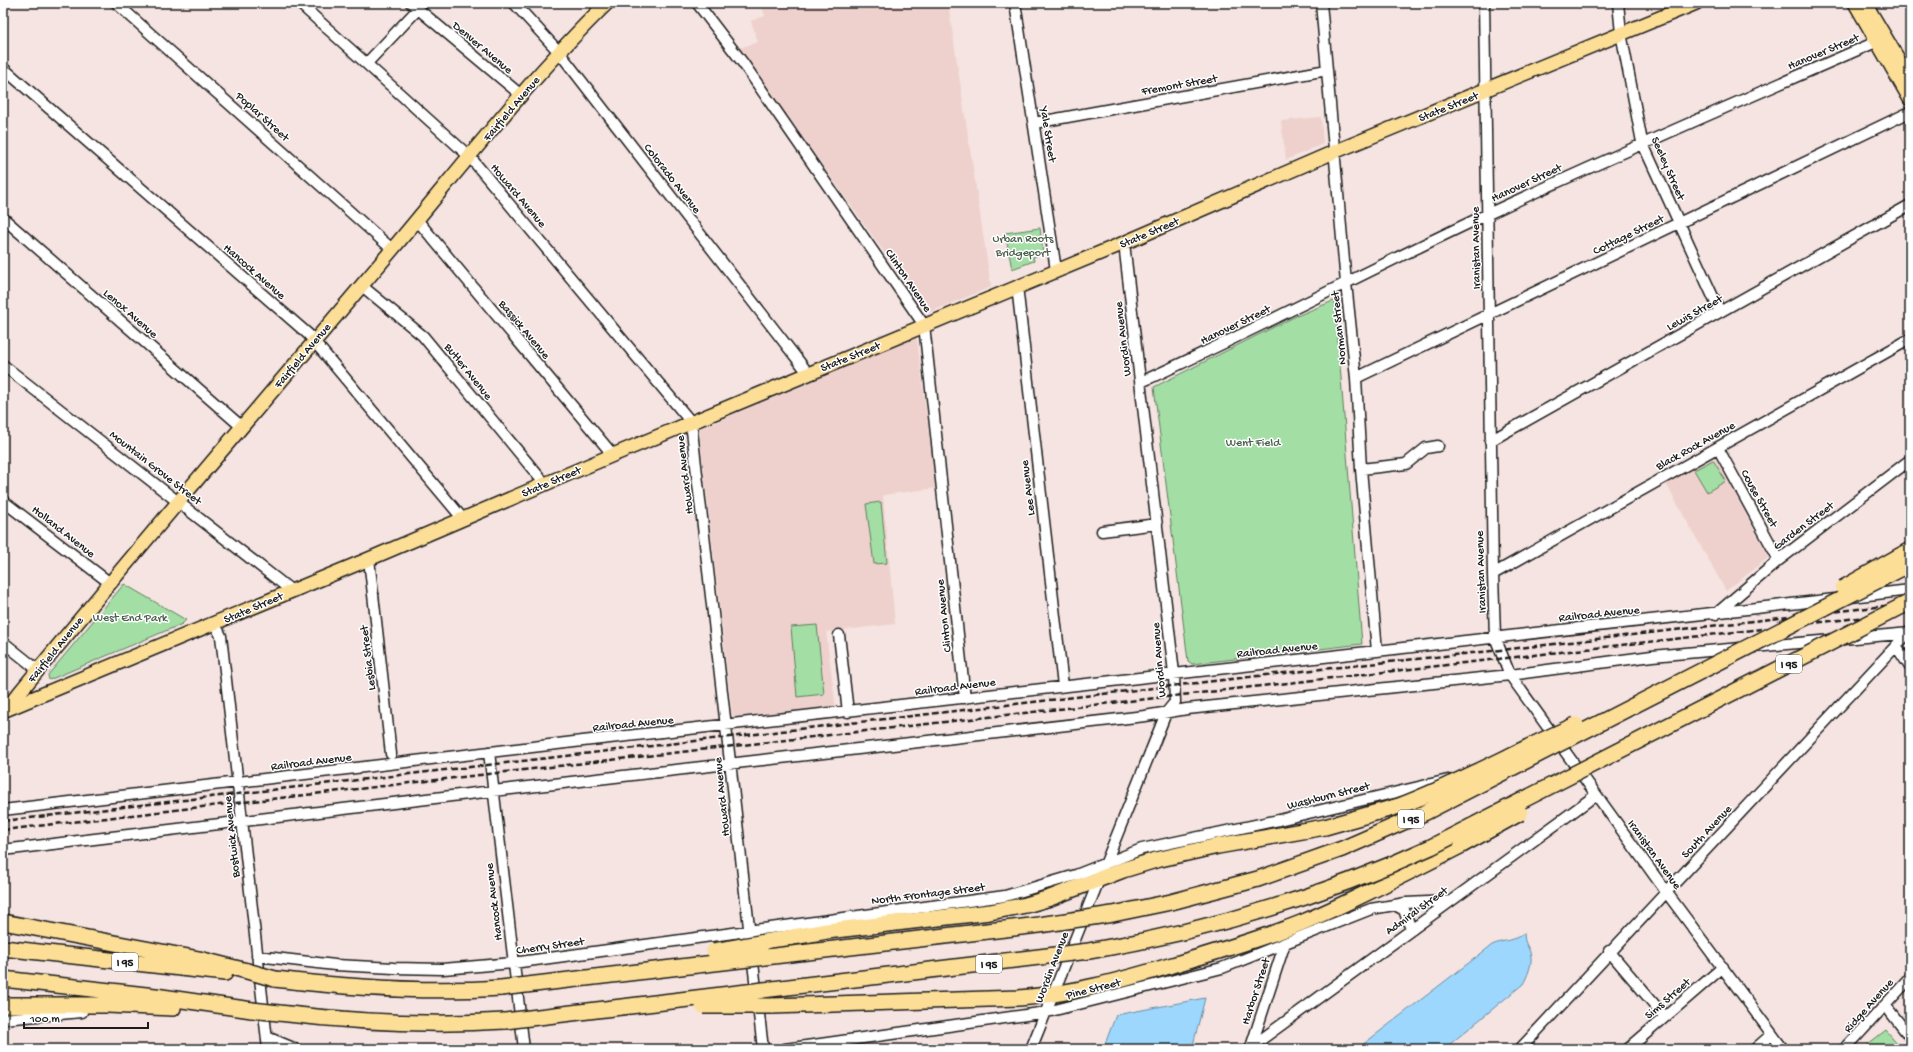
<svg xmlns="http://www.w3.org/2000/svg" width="1913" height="1052" font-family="'Gochi Hand',sans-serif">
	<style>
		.built { fill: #eed1cc }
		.green { fill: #a3dea4; stroke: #607d60 }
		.water { fill: #9dd7fd; stroke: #698ca3 }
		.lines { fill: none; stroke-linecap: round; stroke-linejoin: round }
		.minor-casing { stroke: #1c1c1c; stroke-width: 13 }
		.major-casing { stroke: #1c1c1c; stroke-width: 16 }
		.highway-casing { stroke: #1c1c1c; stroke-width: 18 }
		.minor { stroke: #fff; stroke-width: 10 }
		.major { stroke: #fcde96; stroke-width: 13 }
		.highway { stroke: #fcde96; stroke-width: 15 }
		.rail { stroke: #1c1c1c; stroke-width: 2.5; stroke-dasharray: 6 3; stroke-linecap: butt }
		.highway-bridge-casing { stroke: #1c1c1c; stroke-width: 18; stroke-linecap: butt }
		.highway-bridge { stroke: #fcde96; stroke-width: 15 }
		.labels { text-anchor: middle; stroke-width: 3; stroke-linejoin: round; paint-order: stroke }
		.shield { fill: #fff; stroke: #606060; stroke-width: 1 }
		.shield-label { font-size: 11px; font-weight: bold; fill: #1c1c1c }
		.street-label { font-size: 12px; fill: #1c1c1c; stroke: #fff }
		.park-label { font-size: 12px; fill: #4b604c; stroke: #fff }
	</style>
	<rect width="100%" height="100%" fill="#f5e4e1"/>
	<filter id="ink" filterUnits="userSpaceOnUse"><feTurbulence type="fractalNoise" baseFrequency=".025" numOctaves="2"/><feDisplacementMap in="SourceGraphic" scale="8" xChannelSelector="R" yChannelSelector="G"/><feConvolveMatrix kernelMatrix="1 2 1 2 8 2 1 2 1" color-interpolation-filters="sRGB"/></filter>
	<g filter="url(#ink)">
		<path class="built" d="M761,3H948L991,287L930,312L926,311L739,48L758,42L751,21L765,16Z
			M1321,117L1323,144L1286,160L1281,121Z
			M915,337L917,340L936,488L883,495L895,624L826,632L836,709L733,720L699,429Z
			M1713,455L1717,460L1769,557L1726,591L1665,482Z"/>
		<path class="green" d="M1040,228L1043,254L1033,257L1034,261L1012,269L1005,233Z
			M1333,301L1335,302L1362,644L1192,664L1188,661L1154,387L1292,318Z
			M1713,460L1726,481L1707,492L1694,470Z
			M881,502L887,563L874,564L866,504Z
			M124,584L186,620L182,624L49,680L48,675Z
			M817,625L824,694L797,697L791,627Z
			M1886,1030L1898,1044L1892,1049H1872L1868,1044Z"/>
		<path class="water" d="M1524,933C1524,945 1530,947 1531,957C1532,965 1527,977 1523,984L1444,1049H1357L1492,945C1503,940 1515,941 1524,933Z
			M1205,998L1192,1049H1103L1116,1015Z"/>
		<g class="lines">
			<defs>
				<path id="minor" d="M116,3L393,250
					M299,3L470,157L691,422L750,936
					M411,3L521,95
					M514,3L559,52L808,373
					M697,3L743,63L924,325L965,698
					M1015,3L1056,270
					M1321,3L1346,283L1356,378L1361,469L1377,651
					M1484,3L1493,574L1495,637L1510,675L1667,893L1783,1049
					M1618,3L1621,33L1642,142L1720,312
					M367,63L418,9
					M3,68L308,334L463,519
					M1034,123L1327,70
					M3,218L242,427
					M418,221L613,455
					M362,286L423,336L545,484
					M1017,286L1063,686
					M3,365L292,591
					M1356,378L1910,112
					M1141,382C1258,329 1372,268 1488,214C1619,153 1751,96 1883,39
					M1490,441L1910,205
					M1718,448L1779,560
					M1361,469L1406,464L1426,448L1438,446
					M3,501L110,583
					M1102,531L1157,524
					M369,559L391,754
					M1493,574L1910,339
					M1851,597L1910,590
					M1716,614L1779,560L1910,460
					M215,624L221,636L268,1049
					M839,635L848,712
					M3,642L38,670
					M1896,646L1910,667
					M489,752L524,1049
					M3,810L574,742L1835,599
					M3,850L493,791L1145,716L1187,709L1510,675L1652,656L1910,633
					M1395,905L1404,910L1411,929
					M1609,951L1665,1017
					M752,954L763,1049
					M257,956L335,965L394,968L443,969L513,963L1005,896L1076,875L1142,849L1279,820L1448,780
					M1885,1005L1910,1037
					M3,1019L82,1012
					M267,1037L296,1049
					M1251,1047L1596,795
					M1251,1047L1285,943
					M785,1049L1047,1012L1222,968L1371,909L1406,903L1450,901
					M1031,1049L1158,733L1166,713L1175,702L1174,673L1124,243
					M1520,1049L1909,632
					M1628,1049L1723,967
					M1755,1049L1772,1034
					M1845,1049L1910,978"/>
				<path id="major" d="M1855,3L1910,99
					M1865,3L1910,79
					M7,708C123,565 244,425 363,284C444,190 518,90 607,3
					M5,710L369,559L613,455L1124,243L1334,152L1696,3"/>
				<path id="highway" d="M3,922L199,959L247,971
					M765,942L827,931L990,912L1026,905L1050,898L1123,870L1156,860L1218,846L1325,827L1399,806
					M3,948L225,973
					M3,979L155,996L252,1010
					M275,979C351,988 425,993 501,988
					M3,1005H107L173,1008
					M772,1006L1019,998C1071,994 1119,981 1169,966C1213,953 1258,940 1301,923C1356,900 1409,872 1462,845
					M279,1013C354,1022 429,1026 505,1021"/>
			</defs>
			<use href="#minor" class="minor-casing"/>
			<use href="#major" class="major-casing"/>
			<use href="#highway" class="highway-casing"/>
			<use href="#minor" class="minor"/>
			<use href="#major" class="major"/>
			<use href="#highway" class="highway"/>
			<path class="rail" d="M3,821L1275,674L1510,649L1910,603
				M3,830C639,756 1274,685 1910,612"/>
			<defs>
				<path id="highway-bridge" d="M1843,588L1910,550
					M1399,806C1460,783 1516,751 1576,725
					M1462,845L1520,813
					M714,951L765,942
					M247,971L275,979
					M501,988L1039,925L1113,914L1171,902L1258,879L1342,849L1424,813L1910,564
					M703,1006H772
					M252,1010L279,1013
					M505,1021L1089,951C1208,931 1322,897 1431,847L1910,602"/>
			</defs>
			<use href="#highway-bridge" class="highway-bridge-casing"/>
			<use href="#highway-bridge" class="highway-bridge"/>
		</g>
	</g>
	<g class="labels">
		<g class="shield">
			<rect x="1776" y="655" width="26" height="18" rx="3"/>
			<rect x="1398" y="810" width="26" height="18" rx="3"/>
			<rect x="112" y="953" width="26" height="18" rx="3"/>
			<rect x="976" y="955" width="26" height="18" rx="3"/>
		</g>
		<g class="shield-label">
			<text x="1789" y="668">I 95</text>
			<text x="1411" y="823">I 95</text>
			<text x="125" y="966">I 95</text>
			<text x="989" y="968">I 95</text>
		</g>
		<g class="street-label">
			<text transform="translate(483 47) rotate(40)" y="4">Denver Avenue</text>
			<text transform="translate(1823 51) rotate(-23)" y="4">Hanover Street</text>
			<text transform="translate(1179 84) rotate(-10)" y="4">Fremont Street</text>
			<text transform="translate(1448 106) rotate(-22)" y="4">State Street</text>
			<text transform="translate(511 108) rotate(-50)" y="4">Fairfield Avenue</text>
			<text transform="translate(263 116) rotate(42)" y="4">Poplar Street</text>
			<text transform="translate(1049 134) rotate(81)" y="4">Yale Street</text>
			<text transform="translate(1669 168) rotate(66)" y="4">Seeley Street</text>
			<text transform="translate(673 178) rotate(52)" y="4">Colorado Avenue</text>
			<text transform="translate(1526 182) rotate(-25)" y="4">Hanover Street</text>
			<text transform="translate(519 195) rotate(50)" y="4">Howard Avenue</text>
			<text transform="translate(1149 232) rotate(-23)" y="4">State Street</text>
			<text transform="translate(1628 234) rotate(-26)" y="4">Cottage Street</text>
			<text transform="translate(1475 248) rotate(-91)" y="4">Iranistan Avenue</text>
			<text transform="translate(255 271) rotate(41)" y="4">Hancock Avenue</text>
			<text transform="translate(909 280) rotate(56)" y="4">Clinton Avenue</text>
			<text transform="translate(1694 312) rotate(-29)" y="4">Lewis Street</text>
			<text transform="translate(131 313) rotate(41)" y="4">Lenox Avenue</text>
			<text transform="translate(1235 324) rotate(-26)" y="4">Hanover Street</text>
			<text transform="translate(1338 328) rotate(-96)" y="4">Norman Street</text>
			<text transform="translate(525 329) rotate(50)" y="4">Bassick Avenue</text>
			<text transform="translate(1122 339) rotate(-97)" y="4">Wordin Avenue</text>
			<text transform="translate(302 355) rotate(-50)" y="4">Fairfield Avenue</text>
			<text transform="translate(850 356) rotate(-22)" y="4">State Street</text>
			<text transform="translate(469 371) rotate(51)" y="4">Butler Avenue</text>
			<text transform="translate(1695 445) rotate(-29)" y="4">Black Rock Avenue</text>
			<text transform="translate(156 467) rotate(38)" y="4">Mountain Grove Street</text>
			<text transform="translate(684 475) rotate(-97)" y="4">Howard Avenue</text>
			<text transform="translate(551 481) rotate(-23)" y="4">State Street</text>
			<text transform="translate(1027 488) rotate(-97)" y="4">Lee Avenue</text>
			<text transform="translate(1760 498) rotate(61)" y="4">Couse Street</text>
			<text transform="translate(1803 525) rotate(-37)" y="4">Garden Street</text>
			<text transform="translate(64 531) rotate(38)" y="4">Holland Avenue</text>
			<text transform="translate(1480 572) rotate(-92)" y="4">Iranistan Avenue</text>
			<text transform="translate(253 607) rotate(-23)" y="4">State Street</text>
			<text transform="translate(1599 613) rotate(-6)" y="4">Railroad Avenue</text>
			<text transform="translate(943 616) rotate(-96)" y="4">Clinton Avenue</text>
			<text transform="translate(55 649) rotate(-51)" y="4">Fairfield Avenue</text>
			<text transform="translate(1277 649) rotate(-6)" y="4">Railroad Avenue</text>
			<text transform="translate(367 658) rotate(-97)" y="4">Lesbia Street</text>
			<text transform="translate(1158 660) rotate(-95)" y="4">Wordin Avenue</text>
			<text transform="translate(955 686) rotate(-7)" y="4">Railroad Avenue</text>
			<text transform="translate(633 723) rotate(-6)" y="4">Railroad Avenue</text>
			<text transform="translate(311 761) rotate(-7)" y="4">Railroad Avenue</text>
			<text transform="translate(1328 795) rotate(-14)" y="4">Washburn Street</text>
			<text transform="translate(721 797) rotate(-96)" y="4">Howard Avenue</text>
			<text transform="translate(1706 831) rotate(-47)" y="4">South Avenue</text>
			<text transform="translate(231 837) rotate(-96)" y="4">Bostwick Avenue</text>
			<text transform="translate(1655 854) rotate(54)" y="4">Iranistan Avenue</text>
			<text transform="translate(928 893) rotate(-7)" y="4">North Frontage Street</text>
			<text transform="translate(493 902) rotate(-97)" y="4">Hancock Avenue</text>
			<text transform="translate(1416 910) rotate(-36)" y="4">Admiral Street</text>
			<text transform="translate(550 945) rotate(-8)" y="4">Cherry Street</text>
			<text transform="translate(1051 967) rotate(-69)" y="4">Wordin Avenue</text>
			<text transform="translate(1093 988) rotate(-14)" y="4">Pine Street</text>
			<text transform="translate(1255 991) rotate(-72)" y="4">Harbor Street</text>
			<text transform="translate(1667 998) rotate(-41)" y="4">Sims Street</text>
			<text transform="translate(1868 1005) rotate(-48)" y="4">Ridge Avenue</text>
		</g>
		<g class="park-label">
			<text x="1023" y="242">Urban Roots<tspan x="1023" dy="14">Bridgeport</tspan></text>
			<text x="1253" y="446">Went Field</text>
			<text x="130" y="621">West End Park</text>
		</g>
	</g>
	<rect width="1913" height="1052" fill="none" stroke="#fff" stroke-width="16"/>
	<rect x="8" y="8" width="1897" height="1036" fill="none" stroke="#1c1c1c" stroke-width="1.5" filter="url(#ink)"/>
	<path d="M24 1022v6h124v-6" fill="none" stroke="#1c1c1c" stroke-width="2"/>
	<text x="30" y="1022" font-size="12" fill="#1c1c1c" stroke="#ffffff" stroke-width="3" paint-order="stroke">100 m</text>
</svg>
